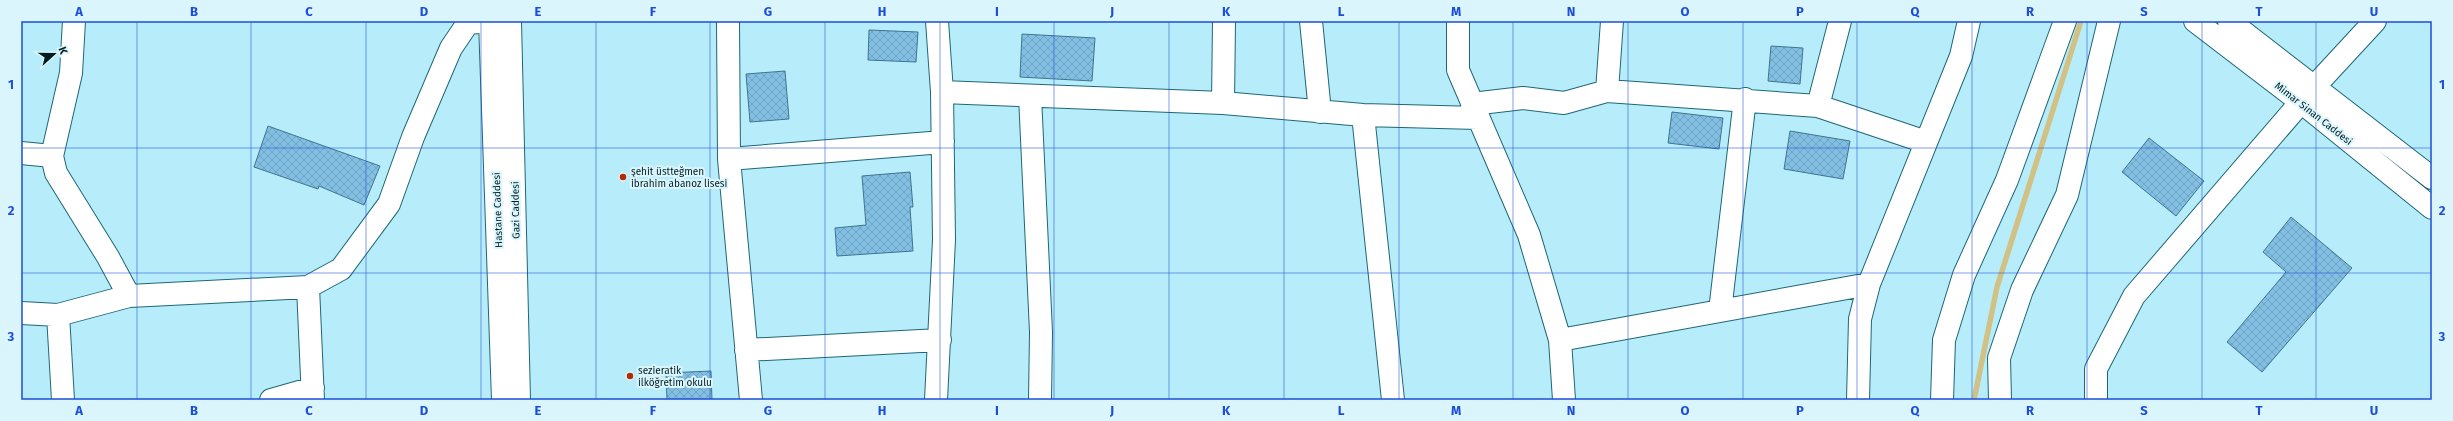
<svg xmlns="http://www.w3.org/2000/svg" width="2453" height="421" font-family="'Fira Sans',sans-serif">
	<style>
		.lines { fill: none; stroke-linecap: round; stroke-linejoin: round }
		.stream { stroke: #d1c184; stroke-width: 5.5 }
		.building { fill: url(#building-cross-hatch); stroke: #3f7491 }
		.minor-casing { stroke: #1e6776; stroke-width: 24 }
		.secondary-casing { stroke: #1e6776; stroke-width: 24 }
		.minor { stroke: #fff; stroke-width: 22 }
		.secondary { stroke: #fff; stroke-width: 22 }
		.grid { fill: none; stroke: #1d4ed8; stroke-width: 1; stroke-opacity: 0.55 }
		.poi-dot { fill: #b52a00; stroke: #dbf5fc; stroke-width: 1.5 }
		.labels { text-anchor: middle; stroke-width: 4; stroke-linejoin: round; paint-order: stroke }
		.street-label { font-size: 10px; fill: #001c23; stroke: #dbf5fc }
		.poi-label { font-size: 10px; fill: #001c23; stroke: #dbf5fc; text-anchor: start }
		.neatline { fill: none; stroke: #1d4ed8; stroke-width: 1.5 }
		.grid-label { font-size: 13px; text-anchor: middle; font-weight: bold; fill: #1d4ed8 }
	</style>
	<defs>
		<pattern id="building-cross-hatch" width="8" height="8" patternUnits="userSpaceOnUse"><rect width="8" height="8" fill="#82bfe2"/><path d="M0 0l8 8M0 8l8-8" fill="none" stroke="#6ea4c2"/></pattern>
	</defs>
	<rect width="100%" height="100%" fill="#b7edfb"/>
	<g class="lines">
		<path class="stream" d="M1974,400L1997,287L2081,21"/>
	</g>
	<path class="building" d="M869,30L918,32L916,62L868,60Z
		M1022,34L1095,38L1092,81L1020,77Z
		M1771,46L1803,48L1800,84L1768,81Z
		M785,71L789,119L750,122L746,74Z
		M1672,112L1723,118L1719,149L1668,143Z
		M268,126L380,166L364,205L319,186L318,189L254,167Z
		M1790,131L1850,141L1843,179L1784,169Z
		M2149,138L2204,181L2176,216L2122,172Z
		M910,172L913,207H910L913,251L837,256L835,228L866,225L862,176Z
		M2291,217L2352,268L2262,372L2227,342L2286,272L2263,252Z
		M711,371L712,400H667L666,373Z"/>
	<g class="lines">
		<defs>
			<path id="minor" d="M74,21L71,73L52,156L56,173L108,257L129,296L308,287L341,269L389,204L413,137L451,48L468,23L490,21
				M728,21L729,159L751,400
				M1311,21L1320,112
				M1458,21V70L1529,235L1560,340L1564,400
				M1607,91L1818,106L1926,142
				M942,92L1223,103L1363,115L1478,118
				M1030,96L1041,332L1040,400
				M1223,103L1224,21
				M1472,104L1523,98L1564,103L1607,91L1612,21
				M1818,106L1840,21
				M1363,115L1393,400
				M21,153L52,156
				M729,159L943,142
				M308,287L313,400
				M1720,311L1745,99
				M21,313L58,315L129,296
				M58,315L63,400
				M1560,340L1869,284
				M746,350L940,340
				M271,400L313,388
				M936,400L944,240L942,92L937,21
				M1858,400L1860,319L1869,284L1961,56L1969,21
				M1942,400L1944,340L1964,275L2007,180L2065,21
				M2000,400L1999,358L2022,290L2067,195L2109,21
				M2096,400V369L2134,296L2314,87L2375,21"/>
			<path id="secondary" d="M490,21L503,400
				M510,21L519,400
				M2195,21L2301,102L2432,208
				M2229,21L2432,178"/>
		</defs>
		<use href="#minor" class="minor-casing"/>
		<use href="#secondary" class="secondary-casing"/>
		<use href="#minor" class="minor"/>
		<use href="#secondary" class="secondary"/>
	</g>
	<path class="grid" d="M137,21V400M251,21V400M366,21V400M481,21V400M596,21V400M710,21V400M825,21V400M940,21V400M1054,21V400M1169,21V400M1284,21V400M1399,21V400M1513,21V400M1628,21V400M1743,21V400M1857,21V400M1972,21V400M2087,21V400M2202,21V400M2316,21V400M21,148H2432M21,273H2432"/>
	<g class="poi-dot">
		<circle cx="623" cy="177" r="4"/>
		<circle cx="630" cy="376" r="4"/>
	</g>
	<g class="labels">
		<g class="street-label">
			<text transform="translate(2314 113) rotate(38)" y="4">Mimar Sinan Caddesi</text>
			<text transform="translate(497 210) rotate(-92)" y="4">Hastane Caddesi</text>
			<text transform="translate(515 210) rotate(-91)" y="4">Gazi Caddesi</text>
		</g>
		<g class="poi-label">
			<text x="631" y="175">şehit üstteğmen<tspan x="631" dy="12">ibrahim abanoz lisesi</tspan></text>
			<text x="638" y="374">sezieratik<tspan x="638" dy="12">ilköğretim okulu</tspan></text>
		</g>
	</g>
	<rect width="2453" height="421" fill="none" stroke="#dbf5fc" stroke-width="44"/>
	<g transform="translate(54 54) rotate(69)" stroke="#dbf5fc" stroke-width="3" paint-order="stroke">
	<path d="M0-3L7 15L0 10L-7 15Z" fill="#001c23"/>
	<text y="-6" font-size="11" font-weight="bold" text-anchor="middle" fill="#001c23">K</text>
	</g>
	<rect x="22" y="22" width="2409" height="377" class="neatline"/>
	<g class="grid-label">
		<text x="79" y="16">A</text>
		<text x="194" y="16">B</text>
		<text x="309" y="16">C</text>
		<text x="424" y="16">D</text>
		<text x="538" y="16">E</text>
		<text x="653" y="16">F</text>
		<text x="768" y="16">G</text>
		<text x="882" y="16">H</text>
		<text x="997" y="16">I</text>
		<text x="1112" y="16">J</text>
		<text x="1226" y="16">K</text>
		<text x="1341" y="16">L</text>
		<text x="1456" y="16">M</text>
		<text x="1571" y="16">N</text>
		<text x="1685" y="16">O</text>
		<text x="1800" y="16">P</text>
		<text x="1915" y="16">Q</text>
		<text x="2030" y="16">R</text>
		<text x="2144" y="16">S</text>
		<text x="2259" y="16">T</text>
		<text x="2374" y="16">U</text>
		<text x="11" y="89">1</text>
		<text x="2442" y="89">1</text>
		<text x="11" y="215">2</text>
		<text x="2442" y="215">2</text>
		<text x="11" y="341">3</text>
		<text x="2442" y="341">3</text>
		<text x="79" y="415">A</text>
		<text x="194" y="415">B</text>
		<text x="309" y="415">C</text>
		<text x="424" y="415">D</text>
		<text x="538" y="415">E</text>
		<text x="653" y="415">F</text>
		<text x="768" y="415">G</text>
		<text x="882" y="415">H</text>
		<text x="997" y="415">I</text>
		<text x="1112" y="415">J</text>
		<text x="1226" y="415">K</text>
		<text x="1341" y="415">L</text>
		<text x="1456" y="415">M</text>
		<text x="1571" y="415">N</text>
		<text x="1685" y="415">O</text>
		<text x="1800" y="415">P</text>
		<text x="1915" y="415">Q</text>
		<text x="2030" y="415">R</text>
		<text x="2144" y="415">S</text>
		<text x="2259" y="415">T</text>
		<text x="2374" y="415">U</text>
	</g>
</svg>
